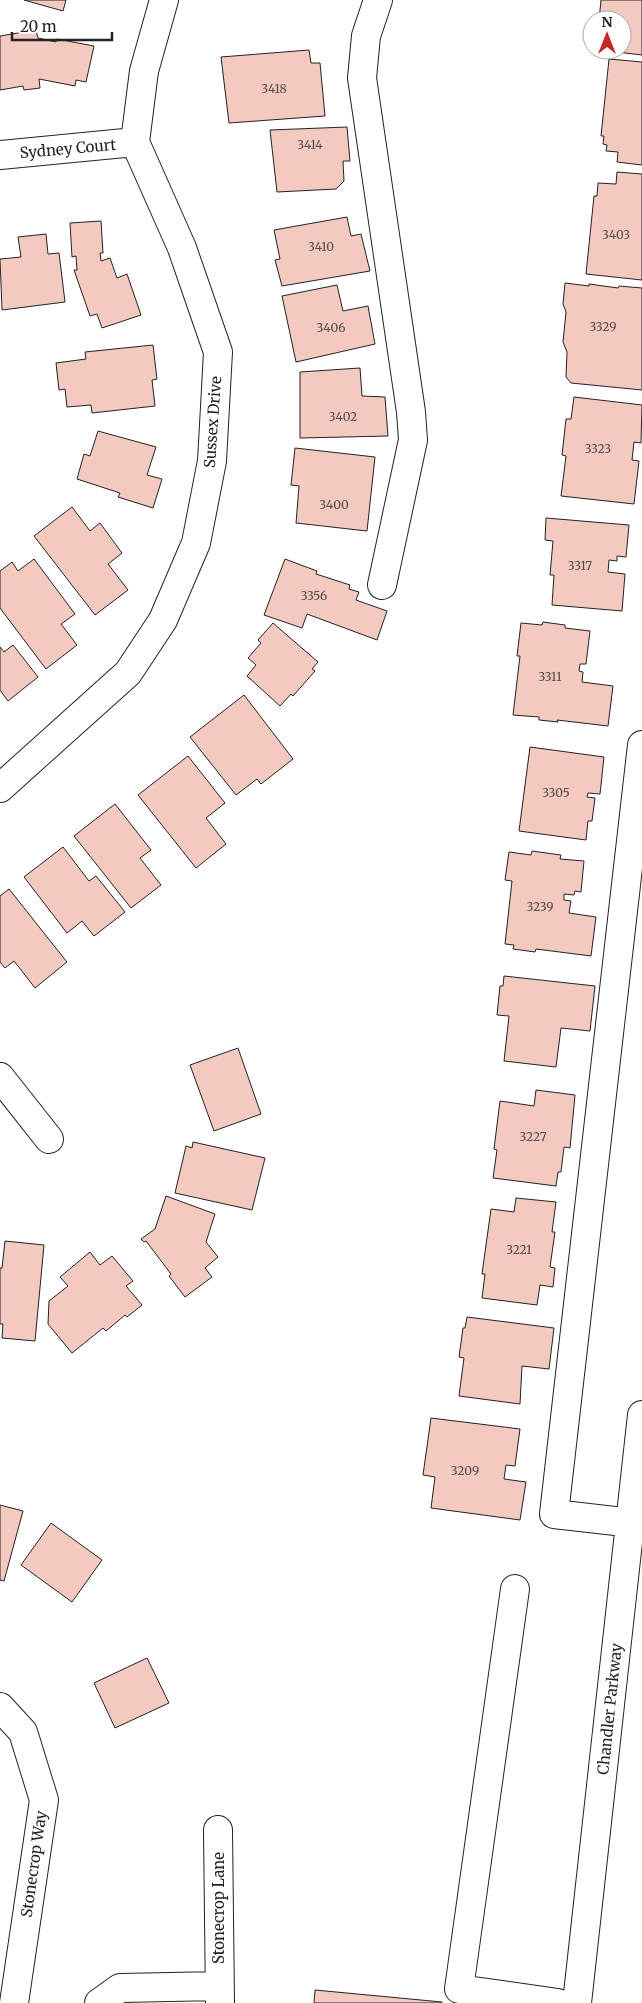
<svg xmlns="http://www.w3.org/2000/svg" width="642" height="2003" font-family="Merriweather,serif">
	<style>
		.building { fill: #f3c9c0; stroke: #222 }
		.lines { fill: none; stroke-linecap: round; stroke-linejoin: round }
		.minor-casing { stroke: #222; stroke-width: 30 }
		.minor { stroke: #fff; stroke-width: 28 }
		.labels { text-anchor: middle; stroke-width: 4; stroke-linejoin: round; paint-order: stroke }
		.number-label { font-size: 12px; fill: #564c4a }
		.street-label { font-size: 15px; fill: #222; stroke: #fff }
	</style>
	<rect width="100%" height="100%" fill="#fff"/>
	<path class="building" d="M24,0H66L63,11Z
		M601,0H642V55L608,51V50H622V20H599Z
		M36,30L38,38L56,42L57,39L94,46L86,82L76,80L75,86L39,79L40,88L24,90L23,86L0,90V36Z
		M309,50L311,63H320L325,116L229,123L221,57Z
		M609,59L642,62V165L617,162L618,152L606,151L607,145L603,144L604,136H601Z
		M347,127L350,161H343L344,181L336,189L277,192L270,130Z
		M617,172L642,174V280L586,274L594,196H597L598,183L616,184Z
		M347,217L351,236L361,234L370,271L282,286L275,260L280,259L274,230Z
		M101,221L103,253H100L101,261L110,258L117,278L127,274L141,315L102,328L97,314L90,316L74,270H77L76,256L72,257L70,223Z
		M46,234L48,254L59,253L65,302L2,310L0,259L21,257L18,237Z
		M565,283L589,286V284L618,288L619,286L642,288V390L571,383L566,377L567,352L563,342L566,312L563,304Z
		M337,285L343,311L368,306L375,344L296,362L282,296Z
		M153,345L157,379L152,380L155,406L92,413L91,405L67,407L65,389L59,390L56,363L86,359L85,352Z
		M360,368L362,396L385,397L388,436L300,438V372Z
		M574,397L642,405L641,443L634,442L632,460L639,461L634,504L561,496L566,456L562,455L566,419H571Z
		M98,431L156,447L147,475L162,479L153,508L118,497L120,493L77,479L84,454L90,456Z
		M295,448L375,457L367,531L296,523L299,486L291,485Z
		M72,507L90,531L100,523L122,553L108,564L128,590L95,615L34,536Z
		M546,518L629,525L626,557L617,556V561L609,560L608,572L625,574L622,611L552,605L554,575H550L553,541L545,540Z
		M34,559L75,614L61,624L77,645L46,669L0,608V571L12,562L18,571Z
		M285,559L317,571L316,574L350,585L349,589L359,592L356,600L387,611L377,640L307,614L302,628L264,615Z
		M543,622L565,625V628L590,631L586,664H580L579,671L583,672L582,682L613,686L608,726L557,720L558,722L539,720V717L513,715L520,656H517L521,623L542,625Z
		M273,623L318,662L312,669L315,671L293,696L291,694L280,706L247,676L256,665L248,658L261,643L258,640Z
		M13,645L38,677L8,701L0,690V647L4,652Z
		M244,695L293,759L261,784L257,779L236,795L190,737Z
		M530,747L604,757L600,794L588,793L587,797L595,798L592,821H588L586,840L519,831Z
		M188,756L225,803L206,818L226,844L196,868L138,795Z
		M115,804L151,850L140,858L161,885L131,908L74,836Z
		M63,847L89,881L96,876L125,912L94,936L82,921L67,933L24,877Z
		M532,851L561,855L560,859L584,861L581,892L575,891L574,895L564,894V900L571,901L569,913L596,917L591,956L536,949L535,952L513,949L514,945L505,944L512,881L505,880L509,852L531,855Z
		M9,889L67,962L35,988L14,961L5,968L0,962V896Z
		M504,976L595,986L590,1031L561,1028L556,1067L504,1061L509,1016L497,1015L500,986H503Z
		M238,1048L261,1114L214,1131L190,1065Z
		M536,1090L575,1095L570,1148L564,1147L561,1172H558L556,1186L493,1178L497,1150L494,1149L500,1101L534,1106Z
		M193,1142L265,1158L252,1210L175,1193L186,1146L192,1148Z
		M166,1196L215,1214L206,1242L218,1257L205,1268L212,1277L185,1297L169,1276L171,1274L146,1241L144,1242L141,1239L155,1229Z
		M516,1198L556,1202L552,1232H555L550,1267L555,1268L553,1287L540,1285L537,1305L482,1298L485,1274H482L491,1209L514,1212Z
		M5,1241L44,1245L35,1341L2,1338L3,1324H0V1268H2Z
		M90,1252L100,1265L112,1256L133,1281L126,1286L142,1305L127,1317L125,1315L106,1331L103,1328L72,1353L48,1324L49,1301L68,1286L60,1277Z
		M467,1317L554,1328L549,1369L522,1366L520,1404L459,1396L464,1358L459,1357L463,1328H465Z
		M431,1418L520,1429L515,1466L506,1465L504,1479L526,1482L520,1520L431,1508L435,1477L423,1475Z
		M0,1505L23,1511L4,1581L0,1580Z
		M51,1523L102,1560L72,1602L21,1565Z
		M147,1658L169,1703L115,1728L94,1683Z
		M315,1990L442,2002V2003H314Z"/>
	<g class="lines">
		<defs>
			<path id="minor" d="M378,0L366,36L362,78L411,412L413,440L382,585
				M0,155L135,142
				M642,745L554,1514L642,1524
				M0,788L128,673L163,620L196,543L212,461L218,352L182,248L135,142L144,71L164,0
				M0,1077L49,1139
				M515,1589L459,1989L558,2003
				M0,1707L23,1732L44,1800L14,2003
				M218,1830L220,2003
				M99,2003L120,1988L219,1986
				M577,2003L642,1415"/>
		</defs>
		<use href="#minor" class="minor-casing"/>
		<use href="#minor" class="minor"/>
	</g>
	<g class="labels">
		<g class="number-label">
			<text x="274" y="93">3418</text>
			<text x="310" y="149">3414</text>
			<text x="616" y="239">3403</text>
			<text x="321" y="251">3410</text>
			<text x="603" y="331">3329</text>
			<text x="331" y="332">3406</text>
			<text x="343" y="421">3402</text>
			<text x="598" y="453">3323</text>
			<text x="334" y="509">3400</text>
			<text x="580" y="570">3317</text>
			<text x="314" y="600">3356</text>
			<text x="550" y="681">3311</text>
			<text x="556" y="797">3305</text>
			<text x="540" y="911">3239</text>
			<text x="533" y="1141">3227</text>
			<text x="519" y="1254">3221</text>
			<text x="465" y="1475">3209</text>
		</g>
		<g class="street-label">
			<text transform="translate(68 149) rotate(-5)" y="5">Sydney Court</text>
			<text transform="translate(213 422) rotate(-86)" y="5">Sussex Drive</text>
			<text transform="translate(610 1709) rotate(-84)" y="5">Chandler Parkway</text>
			<text transform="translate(34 1864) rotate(-82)" y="5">Stonecrop Way</text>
			<text transform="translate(219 1908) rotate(-90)" y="5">Stonecrop Lane</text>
		</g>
	</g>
	<g transform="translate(607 35)"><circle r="24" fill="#ffffff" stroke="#a7a7a7"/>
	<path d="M0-4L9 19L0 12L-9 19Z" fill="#c62828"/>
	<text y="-8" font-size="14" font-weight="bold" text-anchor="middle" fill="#222222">N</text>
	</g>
	<path d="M12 32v8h100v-8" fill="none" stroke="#222222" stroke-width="2.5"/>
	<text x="20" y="32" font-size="15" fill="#222222" stroke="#ffffff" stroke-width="4" paint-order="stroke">20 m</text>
</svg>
